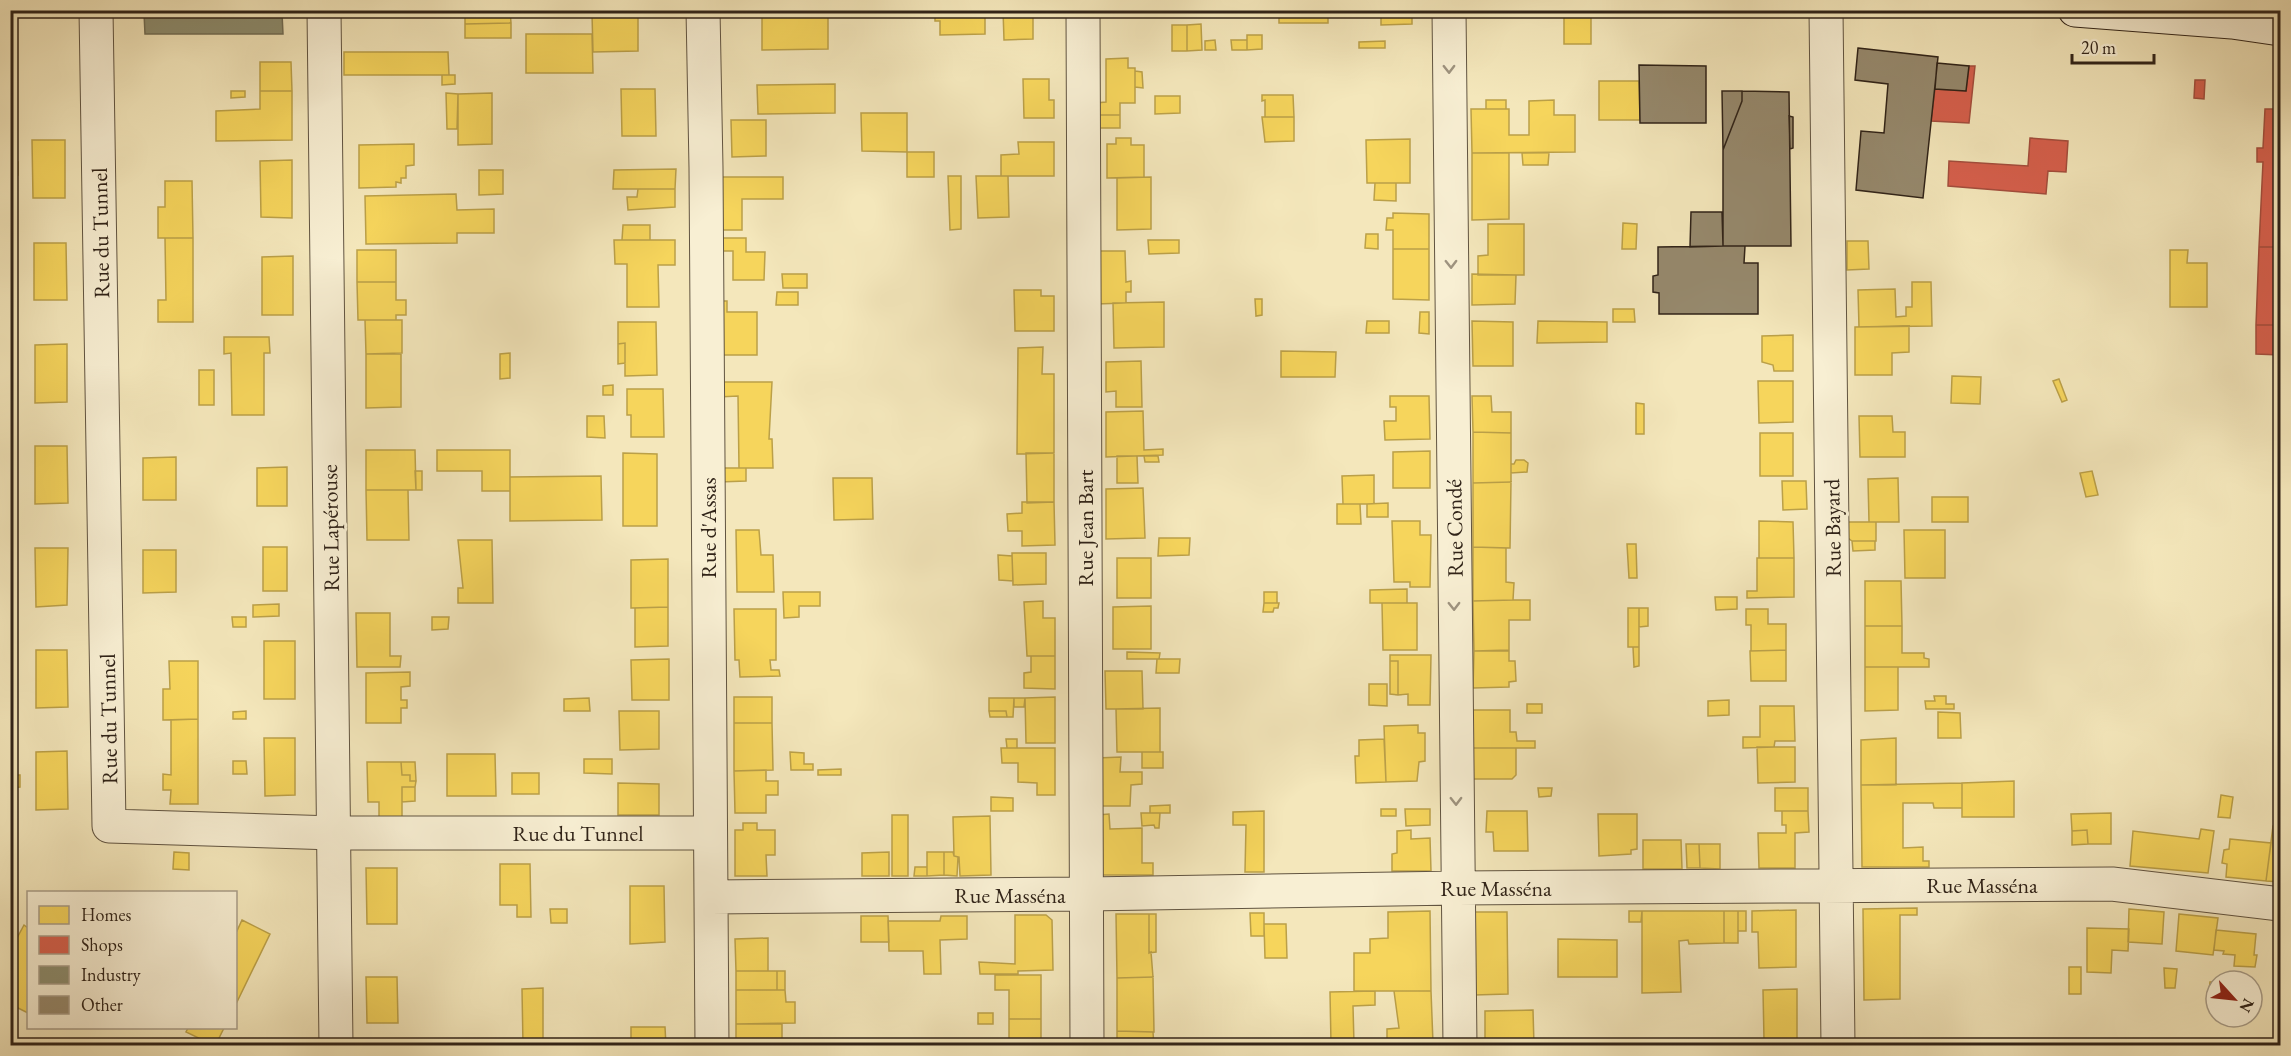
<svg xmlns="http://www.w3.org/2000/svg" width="2291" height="1056" font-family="'EB Garamond',serif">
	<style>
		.homes { fill: #f6d55c; stroke: #bba048; stroke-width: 1.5 }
		.shops { fill: #d6604d; stroke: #a44e3d; stroke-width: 1.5 }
		.industry { fill: #8c8c6e; stroke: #706c54; stroke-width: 1.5 }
		.building { fill: #96896d; stroke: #302318; stroke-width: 1.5 }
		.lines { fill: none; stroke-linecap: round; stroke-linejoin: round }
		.minor-casing { stroke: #615441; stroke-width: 35 }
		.secondary-casing { stroke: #302318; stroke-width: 35 }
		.minor { stroke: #f8efd3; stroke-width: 33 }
		.secondary { stroke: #f8efd3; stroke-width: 33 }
		.oneway { stroke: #9e937f }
		.labels { text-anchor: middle; stroke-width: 6; stroke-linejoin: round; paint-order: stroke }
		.street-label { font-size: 22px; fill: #302318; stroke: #f8efd3 }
	</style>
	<rect width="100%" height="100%" fill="#f4e7bb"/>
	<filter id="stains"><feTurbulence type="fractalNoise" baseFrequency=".00333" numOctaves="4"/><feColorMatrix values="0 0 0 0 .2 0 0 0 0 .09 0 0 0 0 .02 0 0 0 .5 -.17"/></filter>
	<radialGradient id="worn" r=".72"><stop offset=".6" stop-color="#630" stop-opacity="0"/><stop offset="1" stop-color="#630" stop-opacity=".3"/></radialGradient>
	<path class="homes" d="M465,10H510L511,23L465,24Z
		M940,10H985V34L940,35V21H935V14H940Z
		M1003,10H1033V39L1004,40Z
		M1279,10H1328V23H1279Z
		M1381,10H1412V24L1381,25Z
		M828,12V49L762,50V13Z
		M638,13V51L593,52L592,14Z
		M1564,14H1591V44H1564Z
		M511,23V38H465V24Z
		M1201,24L1202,50L1187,51V25Z
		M1172,25H1187V51H1172Z
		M526,34H592L593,73H526Z
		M1247,35H1262V49L1247,50Z
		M1215,40L1216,50H1205V41Z
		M1231,40H1247V50H1232Z
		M1385,41V48H1359V42Z
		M344,52H448L449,75H344Z
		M1128,58V68H1135V103H1120V115H1095V103L1106,102V59Z
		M260,62H291L292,91H260Z
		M1135,71L1142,72L1143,88L1135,87Z
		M442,75H455V84L442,85Z
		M1023,79H1049V100H1054V118H1024Z
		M1599,81H1639L1640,120H1599Z
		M835,84V113L758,114L757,85Z
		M621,89H655L656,136H622Z
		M231,91H245V97L231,98Z
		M260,91H292V140L216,141V111L260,109Z
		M446,93L458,94L457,129H447Z
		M492,93V144L458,145V94Z
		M1262,95H1293L1294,117H1265V100L1262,101Z
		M1155,96H1180V113L1155,114Z
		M1486,100H1506V109H1486Z
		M1554,100V115H1575V152L1472,153L1471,109H1509V135H1529V101Z
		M861,113H907V152L862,151Z
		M1095,115H1120V128H1095Z
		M1262,117H1294V141L1265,142Z
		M731,120H766V156L732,157Z
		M1116,138H1131V145H1144V177L1107,178V144H1116Z
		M1410,139V183H1367L1366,140Z
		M32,140H65V198H33Z
		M1018,142H1054V176H1001V155L1019,154Z
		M414,144V165L406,166V178H401V183L396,182V187L359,188V145Z
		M907,152H934V177H907Z
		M1472,153H1509V219L1472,220Z
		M1522,153H1549L1548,165H1523Z
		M292,160V218L261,217L260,161Z
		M10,162H18V175H10Z
		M676,169L675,189H613L614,170Z
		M479,170H503V194L479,195Z
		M948,176H961V229L950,230Z
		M976,176H1008L1009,217L978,218Z
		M718,177H783V199H742V230H718Z
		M1151,177V229L1117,230V178Z
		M165,181H192L193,238H158V207H165Z
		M1375,183H1396V201L1374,200Z
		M638,189H675V207L628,210L627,197H637Z
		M456,194L457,210L494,209V233H457V243L366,244L365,196Z
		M1393,213L1429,214V249H1393V230H1386L1387,218H1393Z
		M1623,223L1637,224L1636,249H1622Z
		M1488,224H1524V275H1478V256L1488,255Z
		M623,225H650V240H622Z
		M1366,234H1378V249L1365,248Z
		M165,238H193V322H158V300H166Z
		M718,238H746V252H765L764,280H733V251H718Z
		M614,240H675V265H658L659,307H627V264H615Z
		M1148,240H1179V253L1149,254Z
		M1847,241H1868L1869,269L1847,270Z
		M34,243H66L67,300H34Z
		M1393,249H1429V300L1393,299Z
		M357,250H396V282H357Z
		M2170,250H2188L2187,263H2207V307H2170Z
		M1096,251H1125L1126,282L1131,281V292H1126V303L1096,304Z
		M293,256V315H262V257Z
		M782,274H807V288H783Z
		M1472,274L1516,275L1515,304L1472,305Z
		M357,282H396V300H406V315H396V320H358Z
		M1912,282H1931L1932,326L1859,327L1858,290L1895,289L1896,317L1906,316V307H1912Z
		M1014,290H1041V296H1054V331H1015Z
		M777,292H798V305H776Z
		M1255,299H1262V315L1256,316Z
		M718,301H727V312H757V355H718Z
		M1164,302V347L1114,348L1113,303Z
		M1613,309H1634L1635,322H1613Z
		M1420,312H1429V334L1419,333Z
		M365,320H402V353L366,354Z
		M1367,321H1389V333H1366Z
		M1472,321L1513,322V366H1473Z
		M1538,321L1607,322V342L1537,343Z
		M618,322H656L657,375L625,376V343L618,344Z
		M1909,326V352L1892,353V375H1855V327Z
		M1793,335V371H1774L1773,365L1762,362V336Z
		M224,337H269L270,353H264V415H232L231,353L224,354Z
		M625,343V363L618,364V344Z
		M67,344V402L35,403V345Z
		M1043,347L1042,374H1054V453L1017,454L1018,348Z
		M1281,351L1336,352L1335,377H1281Z
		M510,353V378L500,379V354Z
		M366,354H401V407L366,408Z
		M1141,361L1142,407H1116V391L1106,392V362Z
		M199,370H214V405H199Z
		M1952,376L1981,377L1980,404L1951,403Z
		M2059,379L2067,400L2062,402L2053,381Z
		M1758,381H1793V422L1759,423Z
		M718,382H772L769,439H772L773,468H739L738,396L718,397Z
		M613,385V395H603V386Z
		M627,389H663L664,437H631V415H627Z
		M1390,396H1429L1430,439L1385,440L1384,421H1396V407H1390Z
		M1472,396H1491L1492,412H1511V433L1473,432Z
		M1636,403L1644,404V434H1636Z
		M1143,411L1144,450L1163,449V455L1106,457V412Z
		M587,416H604L605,438L587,437Z
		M1859,416H1892L1893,432H1905V457H1860Z
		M1473,432L1511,433V482L1473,483Z
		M1760,433H1793V476H1760Z
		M35,446H67L68,503L35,504Z
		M366,450H415L416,490H366Z
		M437,450H510V491H482V471H437Z
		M1430,451V488H1393V452Z
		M623,453L657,454V526H623Z
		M1026,453H1054V502L1027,503Z
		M1117,456H1137L1138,483H1117Z
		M1144,456H1158L1159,462H1145Z
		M176,457V500H143V458Z
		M1516,460H1524L1528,463L1527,472L1511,473V464H1514Z
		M287,467V506H257V468Z
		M719,468H746V481L719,482Z
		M415,471H422V490H416Z
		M2092,471L2098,495L2086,497L2080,473Z
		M1374,475V504H1343L1342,476Z
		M601,476L602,520L510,521V477Z
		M833,478H872L873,519L834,520Z
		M1898,478L1899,522H1869L1868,479Z
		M1782,481H1806L1807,509L1783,510Z
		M1511,482L1510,548L1473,547V483Z
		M1143,488L1145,538L1106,539V489Z
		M366,490H408L409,540H367Z
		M1932,497H1968V522H1932Z
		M1022,502H1054L1055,545L1022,546V531H1008L1007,514L1022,513Z
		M1388,503V517H1367V504Z
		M1337,504H1360L1361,524H1337Z
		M1392,521H1420V535H1431L1430,587H1410V582H1394Z
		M1759,521L1793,522L1794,558H1759Z
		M1848,522H1876V541H1852L1848,538Z
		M736,530H759L761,555H773L774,592H737Z
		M1904,530H1945V578H1905Z
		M1159,538H1190L1189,555L1158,556Z
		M458,540H492L493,603H458V588H463Z
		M1852,541H1875V550L1853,551Z
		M1627,544H1636L1637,578H1629Z
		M263,547H287V591H263Z
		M1473,547L1506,548V582L1514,583L1513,600L1473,601Z
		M35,548H68L67,605L36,607Z
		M143,550H176V592L143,593Z
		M1012,553H1046V584L1013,585Z
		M998,555L1012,556L1013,581L999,580Z
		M1117,558H1151V598H1117Z
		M1757,558H1794V597L1747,598V591H1757Z
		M668,559V607L631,608V560Z
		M1865,581H1901L1902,626H1865Z
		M1407,589V603H1370V590Z
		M783,592H820V606H799V617L784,618Z
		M1264,592H1277V603H1264Z
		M1715,597H1737V609L1716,610Z
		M1513,600H1530V620H1509V651H1474L1473,601Z
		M1043,601V618H1055V656H1027L1024,602Z
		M1264,603H1279L1278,608H1274L1273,612H1263Z
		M1382,603H1417V650H1383Z
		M279,604V616L253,617V605Z
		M1151,606V649H1113V607Z
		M668,607V646L635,647V608Z
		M1628,608H1639V647H1628Z
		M1639,608H1648V626L1639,627Z
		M734,609H776V660H770L771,670H779L780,676L740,677L739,660H735Z
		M1746,609H1768V624H1786V650L1751,651V625H1746Z
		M356,613H390V656H401L400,667H357Z
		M232,617H246V627H233Z
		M432,617H449L448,629L432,630Z
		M1865,626H1902V653H1924V658L1929,659V667H1865Z
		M264,641H295V699H264Z
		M1633,647H1639V666L1634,667Z
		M36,650H67L68,707L36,708Z
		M1786,650V681H1751L1750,651Z
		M1474,651L1509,650V661H1515L1516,681L1509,682V687L1473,688Z
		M1127,652L1160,653L1159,659H1127Z
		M1390,655H1431L1430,705H1408V694L1398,695V661H1390Z
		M1031,656H1055V689L1024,688V673L1031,672Z
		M669,659V700H632L631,660Z
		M1157,659H1180L1179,673H1156Z
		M169,661H198V719L163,720V689H170Z
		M1390,661H1398V695L1390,694Z
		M1865,667H1898V710L1865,711Z
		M1105,671H1142L1143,709H1106Z
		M410,672V686L401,687V700H407V708H401V723H366V673Z
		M1369,684H1387V706L1369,705Z
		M1934,696H1946V704H1954V709H1926L1925,701H1935Z
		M734,697H772V723H734Z
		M1055,697V743H1026L1025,698Z
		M589,698L590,711H564V699Z
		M989,698H1014L1013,717H1007L1006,711H989Z
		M1014,698H1025L1024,707H1014Z
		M1729,700V715L1708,716V701Z
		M1527,704H1542V713H1527Z
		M1760,706H1794L1795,741H1775L1774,747L1743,748V737H1760Z
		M1160,708V752H1117L1116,709Z
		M1473,710H1510V732H1516L1517,741H1535V748H1473Z
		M246,711V719H233V712Z
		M619,711H659V749L620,750Z
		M989,711H1006L1007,717H990Z
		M1938,712L1960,713L1961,738H1938Z
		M198,719V804H170L171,790H163V774L171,775V720Z
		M734,723H772L773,770L734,771Z
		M1418,725V733H1425V761L1419,762L1417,781L1386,782L1384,726Z
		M264,738H295V795L265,796Z
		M1896,738V785H1861V740Z
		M1006,739H1017V748H1007Z
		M1384,739L1386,782L1356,783L1355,756H1359V740Z
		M1757,747H1795V782L1758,783Z
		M1001,748H1055V795H1037V783L1018,782V763H1002Z
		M1473,748H1516V775L1512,779H1473Z
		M67,751L68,809L36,810V752Z
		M790,752L804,753V764H813V770H791Z
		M1142,752H1163V768H1142Z
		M447,754H495L496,796H447Z
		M1121,757L1120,772H1142V784L1131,785L1130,806H1097V758Z
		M584,759H612V774L584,773Z
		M233,761H246L247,774H233Z
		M367,762H401L402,775H410V781H416L415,787H402V817H379V802H368Z
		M401,762H415L416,781H410V775H402Z
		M841,769V775H818V770Z
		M766,770V781H778V795H766V813H735L734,771Z
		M512,773H539V794H512Z
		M10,775H20V787L10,788Z
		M2014,781V817H1962V783Z
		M618,783L659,784V815H618Z
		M1962,783V808H1934L1933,803H1903V848L1923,847V861H1929V867H1862L1861,785Z
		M402,787H415V801L402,802Z
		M1538,788H1552L1551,796L1539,797Z
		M1775,788H1808V811H1775Z
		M2221,795L2233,797L2230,818L2218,817Z
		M991,797L1013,798V811H991Z
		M1170,805V813H1150V806Z
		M1381,809H1396V816H1381Z
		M1405,809H1430V825L1406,826Z
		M1264,811V872H1245L1246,825H1233V812Z
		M1487,811H1527L1528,851H1494L1493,832H1486Z
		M1782,811H1808L1809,832L1795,833V868H1759L1758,833H1786V825H1782Z
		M1141,813H1160L1159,828H1155L1154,825L1142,826Z
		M2111,813V844H2088L2087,830L2072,831L2071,814Z
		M1109,814L1110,829L1142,828V863H1153V875H1100L1097,815Z
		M1598,814H1637V849L1631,850V854L1599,856Z
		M892,815H908V876H892Z
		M990,816L991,875L960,876L959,857L954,856L953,817Z
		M743,823H757V830H775V855H766L767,876H735V830H743Z
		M2273,826L2279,827L2278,836H2280V882L2266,881Z
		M2201,829L2214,831L2208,873L2130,866L2133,831L2199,839Z
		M1411,830V839L1430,838L1431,871H1392V854L1397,853V831Z
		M2087,830L2088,844L2072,845V831Z
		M2230,839L2271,843L2266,881L2226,877L2227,864L2222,863L2224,850L2229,849Z
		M1643,840H1681L1682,869H1643Z
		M1686,844H1699L1700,868H1687Z
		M1699,844H1720V869L1700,868Z
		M174,852L189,853V870L173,869Z
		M889,852V876H862V853Z
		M927,852H944V875L927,876Z
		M944,852H953L954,856L958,857L957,876L944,875Z
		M500,864H530L531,917H517V905H500Z
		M915,867H927V876H914Z
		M366,868H397V924H367Z
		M630,886H664L665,942L630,944Z
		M1917,908V915H1900V999L1864,1000L1863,909Z
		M550,909H567V923H551Z
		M2129,909L2164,912L2162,944L2128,942Z
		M1796,910V967L1759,968L1758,932H1752V911Z
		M1430,911L1431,991H1354V953H1370V939L1388,938V912Z
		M1629,911H1642L1641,922H1629Z
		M1642,911H1724V943L1689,944L1688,940L1679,941L1681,992L1642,993Z
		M1724,911H1738V943H1724Z
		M1738,911H1746V931H1738Z
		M1472,912H1507L1508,994L1474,995Z
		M1250,913H1264V936H1251Z
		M1116,914H1149V953L1151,952L1153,977L1117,978Z
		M1149,914H1156V952L1149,953Z
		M2179,914L2218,918L2213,955L2176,951Z
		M1015,915H1046L1052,920L1053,970L1018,971V974H980L979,962L1015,964Z
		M861,916H888L889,942H861Z
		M941,916H967V939L940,940L941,974H924L923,951H889L888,921H940Z
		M242,920L270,934L236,1004V933Z
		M1264,924H1286L1287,958H1265Z
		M24,925L28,928V1013L10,1004V951Z
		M2087,928L2129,929L2128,951L2112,950L2111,973L2087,972Z
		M2216,930L2256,934L2254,955H2257L2255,967L2234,966L2235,955L2223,954L2224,951L2214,950Z
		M768,938V971H736L735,939Z
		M1558,939L1617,940V977H1558Z
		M2069,967H2081V994H2069Z
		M2164,968L2177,969L2175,988H2165Z
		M736,971H777V990H736Z
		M777,971H785V990H777Z
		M995,975H1041V1019H1009V990H995Z
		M366,977H397L398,1023H367Z
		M1153,977L1154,1032L1117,1031V978Z
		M2210,982H2216V1003L2208,1002Z
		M543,988V1046H523L522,989Z
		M1797,989V1040H1764L1763,990Z
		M736,990H785L786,1002H795V1023L736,1024Z
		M1375,991V1005L1353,1006L1354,1044H1331L1330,992Z
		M1394,991H1431L1433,1043L1387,1044V1029L1399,1028Z
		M1533,1010L1534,1045L1485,1046V1011Z
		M978,1013H993V1024H978Z
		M1009,1019H1041V1046H1009Z
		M736,1024H782V1046H736Z
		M631,1027H665L666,1046H631Z
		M188,1028H224L215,1046L186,1032Z
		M1117,1031L1153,1032L1154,1046H1117Z
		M1764,1040H1797V1046H1764Z"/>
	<path class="shops" d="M1969,66H1975L1969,123L1931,121L1935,89L1966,91Z
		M2195,80H2205L2204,99L2194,98Z
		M2265,109H2280V247H2259L2263,162H2257V148H2263Z
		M2030,138L2068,141L2066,172L2048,171L2046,194L1948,186L1949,161L2028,166Z
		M2259,247H2280V325H2256Z
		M2256,325H2280V355L2256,354Z"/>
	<path class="industry" d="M144,13H282L283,34H145Z"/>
	<path class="building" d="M1858,48L1938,57L1923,198L1856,190L1861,131L1884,133L1888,84L1855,80Z
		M1937,63L1969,66L1966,91L1935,89Z
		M1639,65L1706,66V123H1640Z
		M1722,91H1742V101L1723,150Z
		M1742,91L1789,92L1791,246H1723V150L1742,101Z
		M1789,116L1793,117V148L1790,149Z
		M1691,212H1722L1723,246L1690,247Z
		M1723,246H1745L1744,263H1758V314H1659V293L1653,292V276L1658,275V247Z"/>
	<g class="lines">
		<defs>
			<path id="minor" d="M96,10L109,826L334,833H710
				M324,10L336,1046
				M703,10L706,168L712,1046
				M1083,10L1087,1046
				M1449,10L1460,1046
				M1826,10L1838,1046
				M711,897L1087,894L1457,888L2112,884L2280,904"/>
			<path id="secondary" d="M2075,10L2232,22L2280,29"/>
		</defs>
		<use href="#minor" class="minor-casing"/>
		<use href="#secondary" class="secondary-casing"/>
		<use href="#minor" class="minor"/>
		<use href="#secondary" class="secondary"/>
	</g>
	<defs><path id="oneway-chevron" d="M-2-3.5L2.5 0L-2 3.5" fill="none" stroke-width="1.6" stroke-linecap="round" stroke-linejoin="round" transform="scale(1.5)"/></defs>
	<g class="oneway">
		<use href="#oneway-chevron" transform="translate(1449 69) rotate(89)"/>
		<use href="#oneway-chevron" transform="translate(1451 264) rotate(89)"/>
		<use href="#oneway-chevron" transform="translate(1454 606) rotate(89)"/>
		<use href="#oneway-chevron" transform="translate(1456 801) rotate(89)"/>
	</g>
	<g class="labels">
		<g class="street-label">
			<text transform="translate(100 233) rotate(-91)" y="8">Rue du Tunnel</text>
			<text transform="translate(330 528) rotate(-91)" y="8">Rue Lapérouse</text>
			<text transform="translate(708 528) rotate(-90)" y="8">Rue d'Assas</text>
			<text transform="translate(1085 528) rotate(-90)" y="8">Rue Jean Bart</text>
			<text transform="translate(1454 528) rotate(-91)" y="8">Rue Condé</text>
			<text transform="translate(1832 528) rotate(-91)" y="8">Rue Bayard</text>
			<text transform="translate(108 719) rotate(-91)" y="8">Rue du Tunnel</text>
			<text x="578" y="841">Rue du Tunnel</text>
			<text x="1982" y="893">Rue Masséna</text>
			<text x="1496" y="896">Rue Masséna</text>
			<text x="1010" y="903">Rue Masséna</text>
		</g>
	</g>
	<rect width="2291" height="1056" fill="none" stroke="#f4e7bb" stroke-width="36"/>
	<rect x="12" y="12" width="2267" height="1032" fill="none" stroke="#302318" stroke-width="3"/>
	<rect x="18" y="18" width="2255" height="1020" fill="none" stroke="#302318" stroke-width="1.5"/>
	<rect x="27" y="891" width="210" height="138" fill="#f8efd3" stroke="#a89d88" stroke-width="1.5"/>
	<rect x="39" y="906" width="30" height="18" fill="#f6d55c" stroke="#a89d88" stroke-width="1.5"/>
	<text x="81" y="921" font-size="18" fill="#302318">Homes</text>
	<rect x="39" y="936" width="30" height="18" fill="#d6604d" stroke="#a89d88" stroke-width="1.5"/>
	<text x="81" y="951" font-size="18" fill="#302318">Shops</text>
	<rect x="39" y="966" width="30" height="18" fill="#8c8c6e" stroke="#a89d88" stroke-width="1.5"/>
	<text x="81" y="981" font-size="18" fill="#302318">Industry</text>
	<rect x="39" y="996" width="30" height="18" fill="#96896d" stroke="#a89d88" stroke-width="1.5"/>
	<text x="81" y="1011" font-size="18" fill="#302318">Other</text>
	<g transform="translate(2234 999) rotate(117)"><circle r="28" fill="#f8efd3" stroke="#a89d88" stroke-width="1.5"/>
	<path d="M0-4.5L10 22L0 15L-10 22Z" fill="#8f2418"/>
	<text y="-9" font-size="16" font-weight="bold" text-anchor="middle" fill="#302318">N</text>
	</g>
	<path d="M2072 54v9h82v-9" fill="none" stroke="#302318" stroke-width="3"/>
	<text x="2081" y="54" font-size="18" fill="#302318" stroke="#f8efd3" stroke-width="4.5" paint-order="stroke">20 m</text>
	<rect width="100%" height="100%" filter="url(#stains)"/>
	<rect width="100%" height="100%" fill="url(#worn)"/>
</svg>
